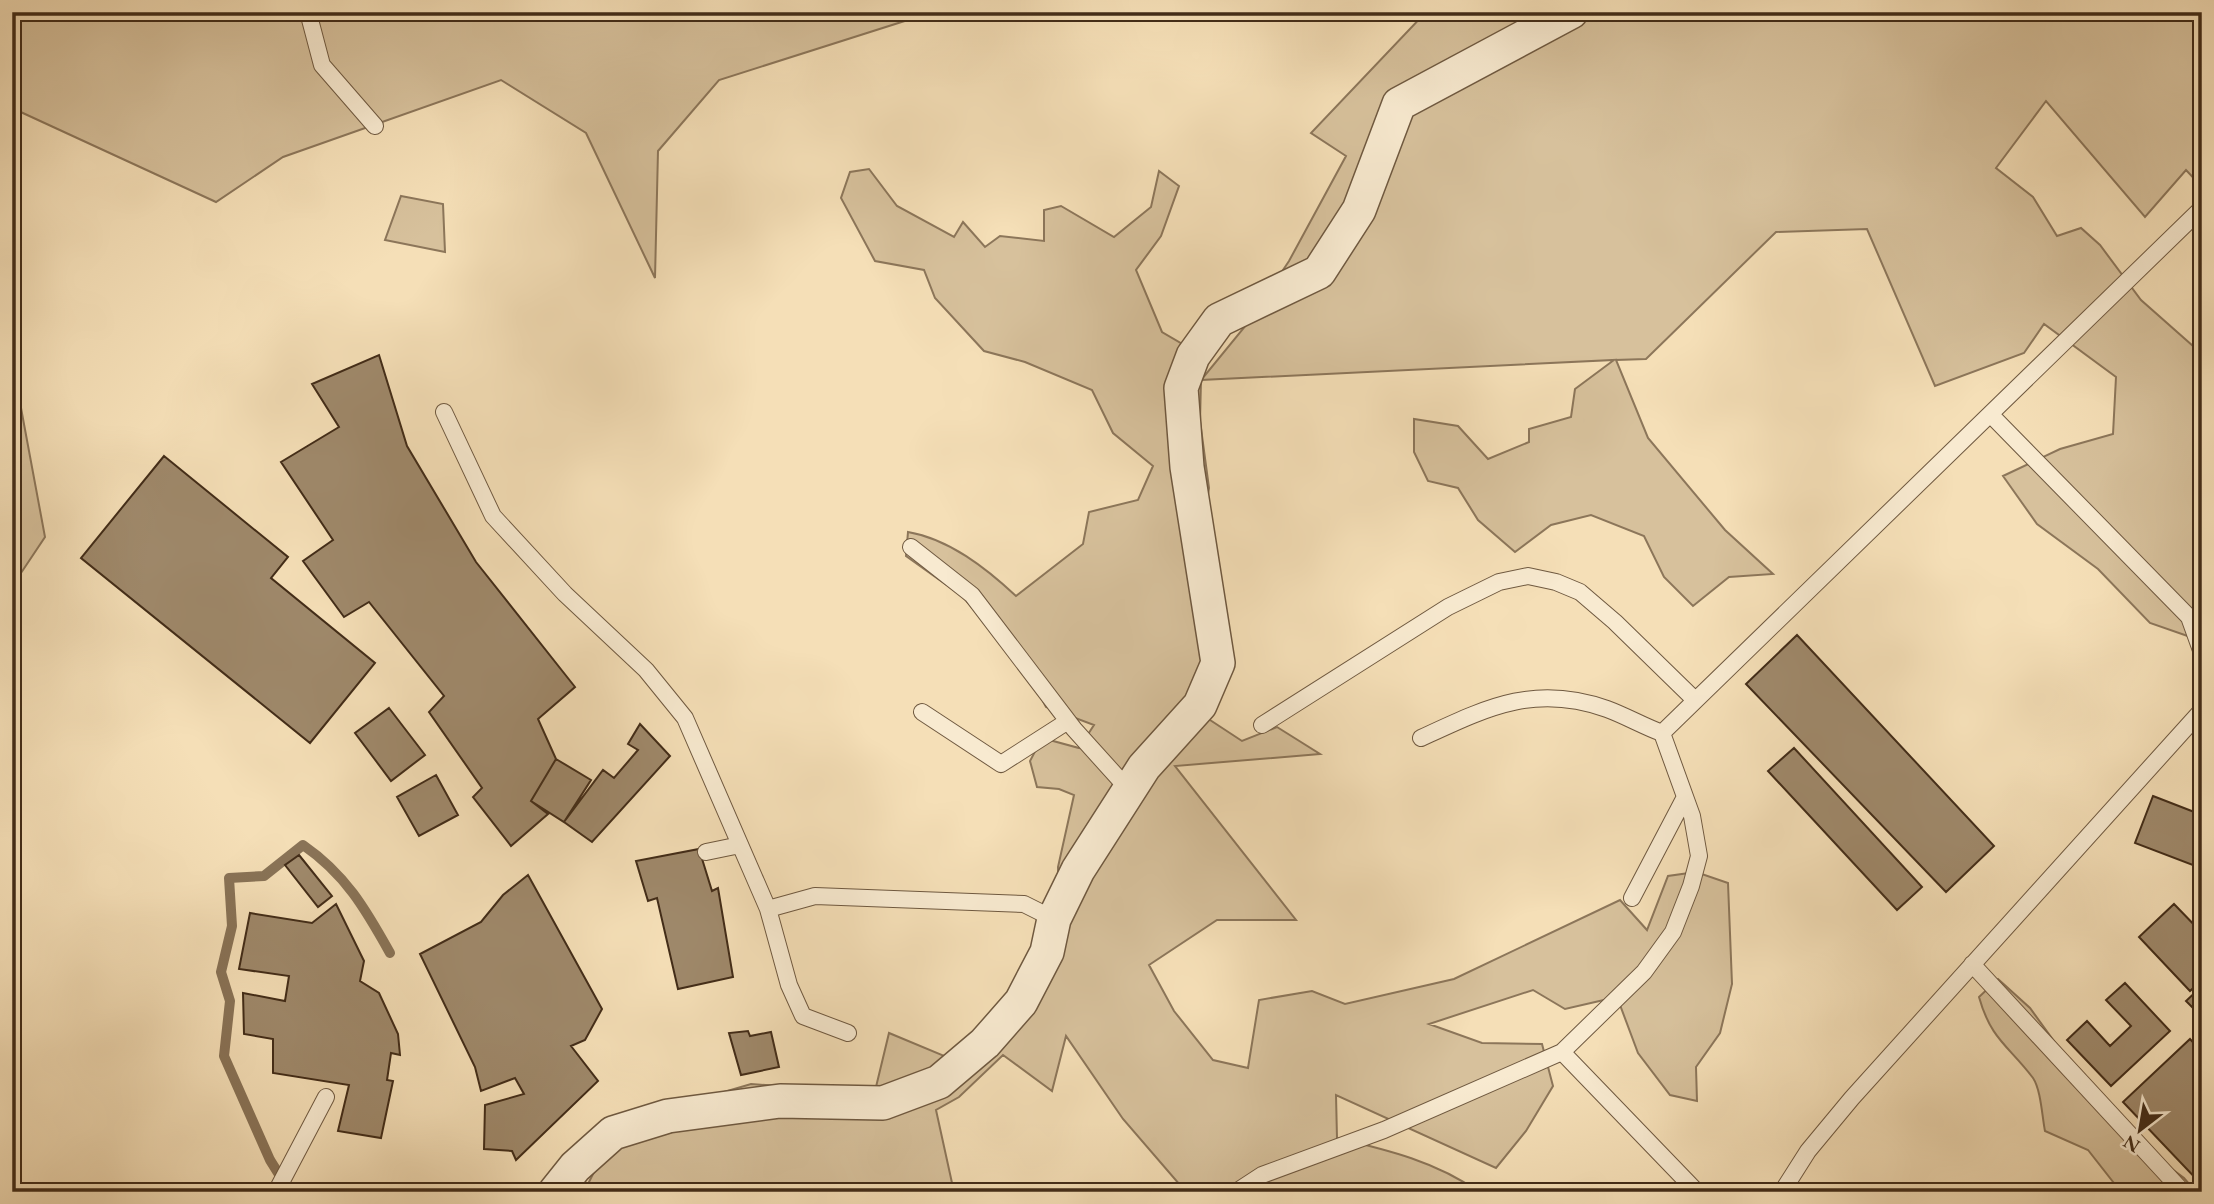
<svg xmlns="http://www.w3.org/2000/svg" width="2214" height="1204" font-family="'EB Garamond',serif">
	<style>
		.green { fill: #d7c19c; stroke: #8c765a; stroke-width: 2 }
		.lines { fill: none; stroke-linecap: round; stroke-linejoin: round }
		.stream { stroke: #897357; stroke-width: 10 }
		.building { fill: #9f896b; stroke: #422c18; stroke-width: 2 }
		.service-casing { stroke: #6f5940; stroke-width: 18 }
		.minor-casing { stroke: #6f5940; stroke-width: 36 }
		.path { stroke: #422c18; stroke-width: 4.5; stroke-dasharray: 5 3.5; stroke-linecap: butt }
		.service { stroke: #f8ead0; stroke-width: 16 }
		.minor { stroke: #f8ead0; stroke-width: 33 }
	</style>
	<rect width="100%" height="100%" fill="#f5dfb7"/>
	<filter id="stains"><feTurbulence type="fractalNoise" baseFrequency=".00286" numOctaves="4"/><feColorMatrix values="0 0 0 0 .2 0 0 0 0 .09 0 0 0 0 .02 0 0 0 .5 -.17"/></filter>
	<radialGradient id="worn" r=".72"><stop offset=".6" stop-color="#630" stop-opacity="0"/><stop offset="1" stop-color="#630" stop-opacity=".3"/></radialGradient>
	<path class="green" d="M12,12H933L719,80L658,151L655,278L586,133L501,80L283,157L216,202L12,108Z
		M1426,12H2202V187L2186,170L2145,217L2046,101L1996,168L2033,197L2057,236L2081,228L2100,245L2141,300L2202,354V641L2150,623L2098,569L2037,524L2003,476L2060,449L2113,434L2116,377L2044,324L2024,353L1935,386L1867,229L1776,232L1646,359L1616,360L1648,438L1725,530L1773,574L1729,577L1693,606L1664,577L1644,536L1591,515L1551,525L1515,552L1478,520L1458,488L1428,481L1414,452V419L1458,426L1488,459L1529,442V429L1571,417L1575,389L1614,360L1201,380L1200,421L1209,488L1199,552L1207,718L1242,741L1277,727L1320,754L1175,766L1296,920H1217L1149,965L1174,1011L1213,1060L1248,1068L1259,1000L1312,991L1345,1004L1454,979L1620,900L1647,930L1668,876L1696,872L1728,883L1732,984L1720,1033L1696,1067L1697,1101L1670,1095L1638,1053L1617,997L1565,1009L1533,990L1429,1024L1482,1043L1542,1044L1553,1086L1526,1131L1496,1168L1336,1095L1337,1138C1388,1150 1437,1162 1479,1192H1186L1123,1119L1066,1036L1052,1091L1003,1055L959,1097L936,1110L954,1192H584L613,1134L707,1097L751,1084L824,1089L876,1087L889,1033L944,1056L1003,1022L1059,926L1058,867L1074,795L1059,789L1037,787L1030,761L1042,738L1079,748L1094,725L1046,707L1025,667L962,596L906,556L908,532C949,539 986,568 1016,596L1083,544L1089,512L1138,500L1153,466L1113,433L1092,390L1025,362L984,351L935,298L924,270L875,261L841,198L850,172L869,169L897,206L954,237L963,222L985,247L1000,236L1044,241V210L1061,206L1114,237L1151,207L1159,171L1179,186L1161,236L1136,270L1162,332L1184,345L1202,379L1247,324L1289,261L1346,156L1311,133Z
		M401,196L443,204L445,252L385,240Z
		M12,397L21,408L45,537L21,573L12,576Z
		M1998,979L2030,1008L2117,1128L2184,1178L2196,1192H2121L2088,1150L2045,1131C2042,1116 2041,1090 2033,1078C2009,1046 1991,1040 1979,997Z"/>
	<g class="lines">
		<path class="stream" d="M290,1192L270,1160L224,1056L230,1001L221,972L232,926L229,878L264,876L303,845C345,874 365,908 390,953"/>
	</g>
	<path class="building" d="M379,355L407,446L476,562L575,687L538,719L556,759L531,801L548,814L511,846L473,797L482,788L429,712L444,696L369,602L344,617L303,561L333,540L281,462L339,427L312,384Z
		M164,456L288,557L271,578L375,663L310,743L81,558Z
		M1797,635L1994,846L1946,892L1746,684Z
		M389,708L425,755L391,781L355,733Z
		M640,724L670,756L592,842L564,822L603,770L614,778L638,750L628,744Z
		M1794,748L1922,887L1897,910L1768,771Z
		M556,759L591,780L564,822L531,801Z
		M436,775L458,815L419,836L397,797Z
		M2153,796L2202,815V856L2198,867L2135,843Z
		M699,849L712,891L718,888L733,977L678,989L657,898L648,901L636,861Z
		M299,855L332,896L318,907L285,865Z
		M528,875L602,1009L585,1040L571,1046L598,1081L516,1160L512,1151L484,1149L485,1105L524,1094L515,1078L481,1091L475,1067L420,954L481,922L503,895Z
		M336,904L364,961L360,981L379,993L398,1034L400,1055L391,1053L387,1080L393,1081L381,1138L338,1131L349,1085L273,1073V1039L244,1034L243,993L285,1001L289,976L239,969L250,913L312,923Z
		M2174,904L2202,933V980L2190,991L2139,937Z
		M2125,983L2170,1031L2111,1086L2067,1040L2087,1021L2110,1046L2131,1026L2106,1000Z
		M2202,986V1017L2186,1001Z
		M748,1031L750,1036L771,1032L779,1067L741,1075L729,1033Z
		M2190,1039L2202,1052V1185L2123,1102Z"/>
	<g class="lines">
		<defs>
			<path id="service" d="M308,12L322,65L375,126
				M444,412L493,516L565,594L646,670L685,718L768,909
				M1991,415L2189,617L2202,653
				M911,547L972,595L1074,729L1129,790
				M922,712L1001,764L1068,721
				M1262,725L1448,607L1499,582L1528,576L1556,582L1580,592L1615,622L1695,700
				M1662,733L2201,209
				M706,852L740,845
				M1632,898L1685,797
				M1972,964L2183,1192
				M848,1033L803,1016L789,985L768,909L815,896L1024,904L1054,919
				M1562,1052L1697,1192
				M276,1192L326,1097
				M1236,1192L1262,1175L1384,1130L1562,1052L1644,972L1673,932L1691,886L1699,856L1692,816L1662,733C1643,726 1626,716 1607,709C1534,683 1486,708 1421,738
				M1782,1192L1808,1151L1852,1098L2202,710"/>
			<path id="minor" d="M555,1192L575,1167L613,1133L668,1116L780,1101L883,1103L939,1082L985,1043L1021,1002L1047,952L1054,919L1078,870L1144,767L1200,705L1218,663L1187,467L1181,388L1193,356L1219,320L1319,272L1359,210L1399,104L1571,12"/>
		</defs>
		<use href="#service" class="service-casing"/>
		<use href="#minor" class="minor-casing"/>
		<path class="path" d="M12,1192H13"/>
		<use href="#service" class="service"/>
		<use href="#minor" class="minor"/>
	</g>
	<rect width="2214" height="1204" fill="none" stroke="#f5dfb7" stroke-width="42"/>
	<rect x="14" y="14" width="2186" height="1176" fill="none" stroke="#422c18" stroke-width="3.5"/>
	<rect x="21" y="21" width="2172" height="1162" fill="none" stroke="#422c18" stroke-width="2"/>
	<g transform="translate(2140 1130) rotate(211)" stroke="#f8ead0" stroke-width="5" paint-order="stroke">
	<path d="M0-5L12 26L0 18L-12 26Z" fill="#422c18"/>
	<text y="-10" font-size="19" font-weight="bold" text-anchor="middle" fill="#422c18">N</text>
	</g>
	<rect width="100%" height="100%" filter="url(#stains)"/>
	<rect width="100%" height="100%" fill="url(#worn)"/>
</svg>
